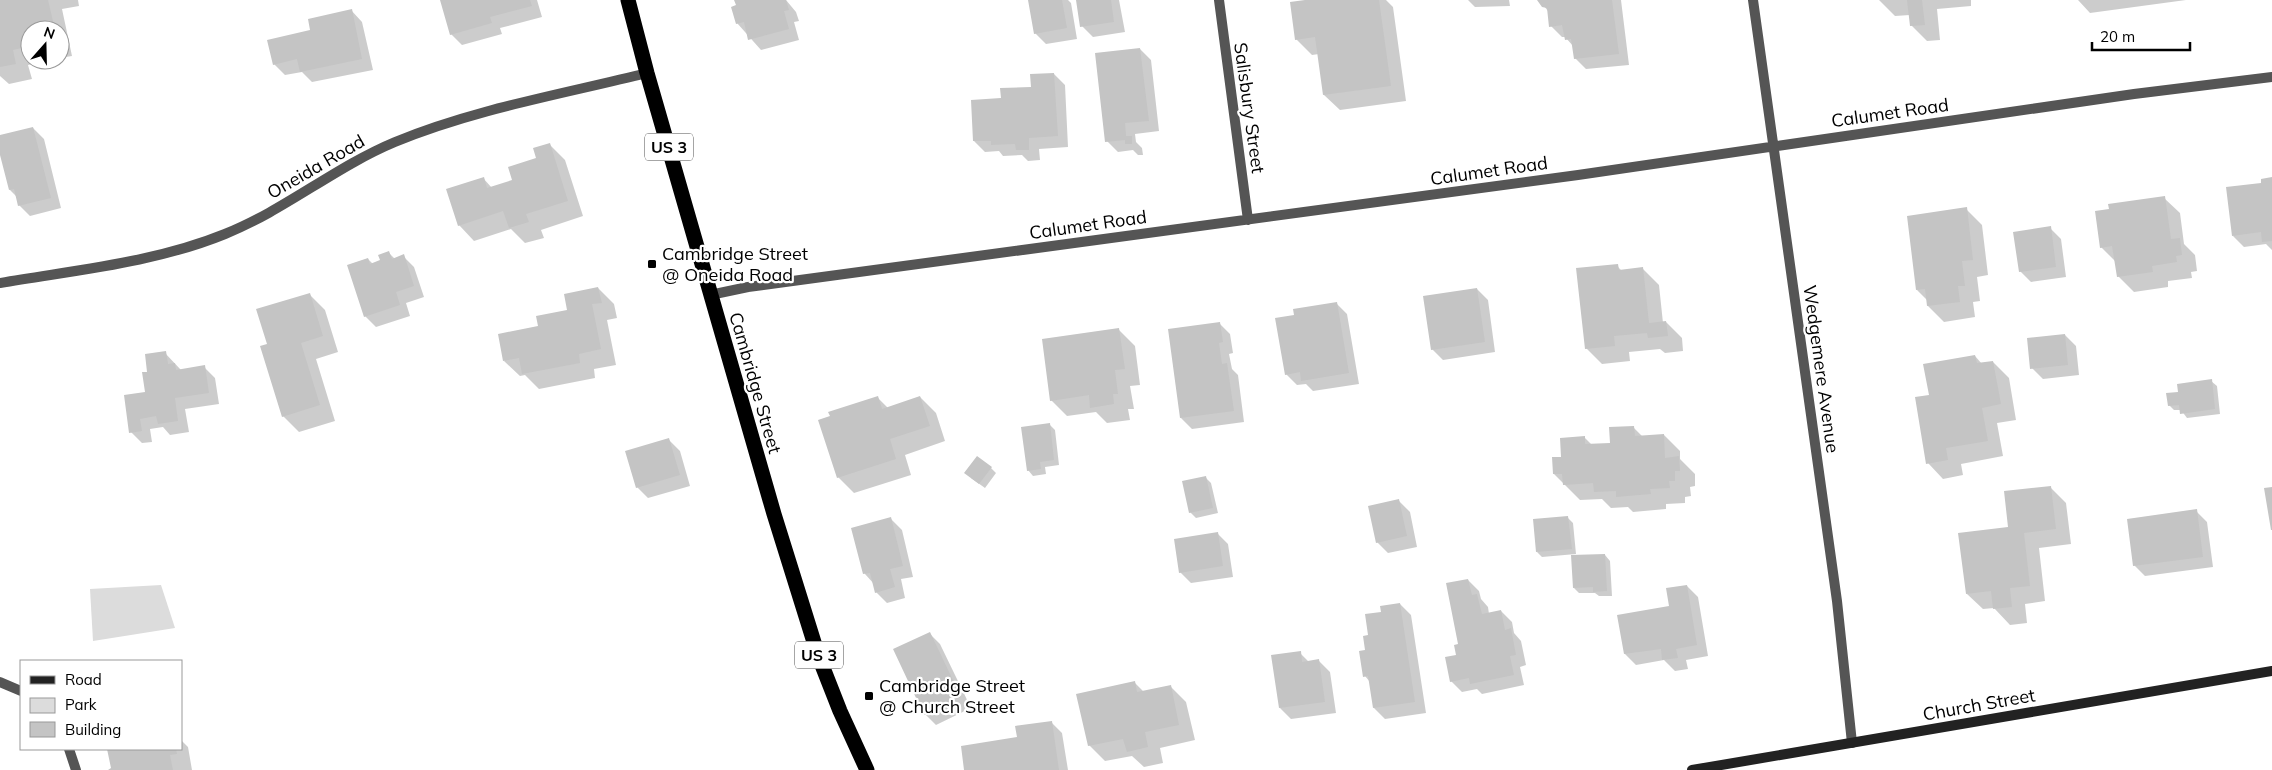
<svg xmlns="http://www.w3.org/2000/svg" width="2272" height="770" font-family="Mulish,sans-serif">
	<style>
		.green { fill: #dcdcdc }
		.shadow { fill: #0003 }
		.building { fill: #c4c4c4 }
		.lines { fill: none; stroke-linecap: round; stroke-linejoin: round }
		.lane { stroke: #555; stroke-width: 10 }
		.street { stroke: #555; stroke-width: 10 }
		.secondary { stroke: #222; stroke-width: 10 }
		.highway { stroke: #000; stroke-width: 15 }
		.poi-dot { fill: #000; stroke: #fff; stroke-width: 2 }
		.labels { text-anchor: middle; stroke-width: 4.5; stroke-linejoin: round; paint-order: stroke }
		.shield { fill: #fff; stroke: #4c4c4c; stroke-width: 1 }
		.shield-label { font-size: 16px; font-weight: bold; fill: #000 }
		.street-label { font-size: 18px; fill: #000; stroke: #fff }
		.poi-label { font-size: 18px; fill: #000; stroke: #fff; text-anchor: start }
	</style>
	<rect width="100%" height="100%" fill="#fff"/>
	<path class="green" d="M161,585L175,628L93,641L90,589Z"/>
	<path class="shadow" d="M0,0H78L79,6L62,9L72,56L60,58V30H30V60H53L28,65L32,79L9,84L0,76Z
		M441,0H537L542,17L500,28L502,34L462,45L451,34Z
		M736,0H786L796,12L799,21L794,22L799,40L761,50L737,23Z
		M1029,0H1068L1071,3L1077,39L1046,44L1035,33Z
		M1077,0H1119L1125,32L1093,37L1082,26Z
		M1314,0H1386L1393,7L1406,101L1340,110L1324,95L1319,54L1312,55L1296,39Z
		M1468,0H1509L1510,6L1475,7Z
		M1539,0H1621L1629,65L1586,69L1575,58L1574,47L1565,37H1562L1551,26L1548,11Z
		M1879,0H1971V6L1937,9L1940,40L1927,41L1911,25L1910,15L1895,16Z
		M2078,0H2186L2090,13Z
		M351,10L362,22L373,70L312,82L302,72L285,75L274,64L312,31Z
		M1140,49L1151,60L1159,131L1135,134L1136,142L1142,148L1143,155H1138L1133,150L1118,152L1107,141Z
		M1054,74L1065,85L1068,147L1039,149L1040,160L1028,161L1022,155L1003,156L999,151L985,152L974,141L1002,99L1032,88Z
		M33,128L44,139L61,208L30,216L19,205L17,197L10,190L0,150V136Z
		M549,144L565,160L583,216L541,230L544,238L525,243L511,229L474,241L459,225L483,178L492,188L514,181L537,159Z
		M2272,178V250L2266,244L2244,247L2233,236L2263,184Z
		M2164,198L2180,213L2184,244L2195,255L2197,271L2191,272L2192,278L2168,281V287L2134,292L2118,276L2116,262L2101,247Z
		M1966,209L1982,225L1988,275L1977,277L1980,301L1973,302L1975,317L1944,322L1928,306L1927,300L1917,290Z
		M2050,228L2061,239L2066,277L2031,282L2020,271Z
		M389,253L395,259L403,256L414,267L424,297L406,303L410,316L376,327L365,316L368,259L373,264L382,261Z
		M1617,266L1622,271L1643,269L1659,285L1663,323L1666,322L1682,338L1683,351L1665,353L1660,349L1629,352L1630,361L1602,364L1586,348Z
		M598,288L614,304L617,318L607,320L616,365L594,369L595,378L539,389L525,375L520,376L504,361L540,327L569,311Z
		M1477,289L1488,300L1495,352L1443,360L1432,349Z
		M309,294L325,310L338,352L316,359L335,421L299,432L283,416L268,345Z
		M1336,303L1347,314L1359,384L1313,391L1306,384L1297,385L1286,374L1295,316Z
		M1219,323L1230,334L1233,353L1229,354L1232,369L1238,375L1244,422L1192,429L1181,418Z
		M1119,330L1135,346L1140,385L1130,386L1134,409H1128L1130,420L1107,423L1096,412L1067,416L1051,400Z
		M2065,335L2076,346L2079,375L2043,379L2032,368Z
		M165,353L181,370L204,367L215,378L219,404L185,409L189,432L170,435L163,427L150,429L152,442L142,443L131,432L146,393L148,373Z
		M1975,356L1982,364L1993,362L2009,378L2016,420L1997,423L2003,456L1961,464L1963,475L1943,479L1928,463L1930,396Z
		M2211,381L2217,386L2220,414L2187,418L2181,410H2174L2169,405L2179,393Z
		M877,397L888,408L920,397L936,413L945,441L905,455L911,475L854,493L838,477Z
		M1049,424L1055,430L1059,465L1045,467L1046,474L1033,476L1028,470Z
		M1634,428L1643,437L1664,435L1680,451V459L1695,474V486L1690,487L1691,496L1685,497V503L1666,504V509L1633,512L1628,507L1611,508L1602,499L1580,500L1554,474L1562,458L1584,437L1592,445L1612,444Z
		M669,440L680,451L690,486L648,498L637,487Z
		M991,468L996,473L985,488L971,478Z
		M1206,478L1211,483L1218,513L1196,518L1190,512Z
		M2050,487L2066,503L2071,544L2039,548L2045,601L2025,604L2027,623L2010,625L1994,608L1983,609L1967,594L2009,528Z
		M1399,501L1410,512L1417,547L1388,553L1377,542Z
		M2196,511L2207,522L2213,567L2145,576L2134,565Z
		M1567,517L1573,523L1576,554L1542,557L1537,552Z
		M891,519L902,530L913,577L901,579L905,598L887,603L876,592L874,584L865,574L853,529Z
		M1217,533L1228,544L1233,577L1191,583L1180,572Z
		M1605,555L1610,561L1612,596H1599L1595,593H1579L1574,588Z
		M1468,580L1479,591L1481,599L1488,607L1489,614L1501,611L1512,622L1514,633L1521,641L1526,665L1520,667L1524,685L1482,694L1477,689L1462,692L1451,681L1460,645Z
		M1687,586L1698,597L1708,656L1686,660L1688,669L1675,671L1664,660L1636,665L1625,654L1619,616L1671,607Z
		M1400,604L1411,615L1426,713L1385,719L1374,708L1370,682L1365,676L1366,651L1369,636L1382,613Z
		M929,633L940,644L971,708L936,725L925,714Z
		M1300,653L1309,662L1319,661L1330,672L1336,713L1291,719L1280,708Z
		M1134,682L1144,692L1170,686L1186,702L1195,740L1160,748L1163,763L1144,767L1132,756L1105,761L1089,745Z
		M1051,722L1062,733L1068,770H965L1018,738Z
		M181,740L188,747L192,770H109L113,769L109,749H181Z"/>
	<path class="building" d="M0,0H48L55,30H30V46L13,50L16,64L0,67Z
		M440,0H530L532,6L490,17L492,23L450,35Z
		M734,0H786L789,10L784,11L789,29L748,40L744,22L736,24L731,7L736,5Z
		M1028,0H1062L1067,28L1034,34Z
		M1076,0H1111L1114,22L1080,27Z
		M1305,0H1379L1391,86L1323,95L1315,37L1295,40L1290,2Z
		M1537,0H1612L1619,54L1574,59L1571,39L1565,40L1562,25L1549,27L1547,8L1542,7Z
		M1907,0H1922L1925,25L1910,26Z
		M352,9L362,59L300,72L297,59L273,65L267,40L310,30L308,19Z
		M1140,48L1149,121L1125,123L1126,136H1132V144H1125V140L1105,142L1095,53Z
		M1054,73L1058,136L1029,138V150H1016L1015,144L991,145V141H973L971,100L1001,98L1000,88L1031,87L1030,74Z
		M33,127L51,198L18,206L14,189L9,190L0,155V135Z
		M550,143L568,201L526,214L529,222L509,228L503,211L458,226L446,189L484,177L487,188L512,180L508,167L536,158L533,148Z
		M2272,177V241L2262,242L2261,232L2232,236L2226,187L2261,183V179Z
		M2165,196L2171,239L2180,238L2182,255L2176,256L2177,262L2152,266L2153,272L2117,277L2112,246L2100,248L2095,211L2109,209L2108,204Z
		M1967,207L1973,260L1962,261L1965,286H1958L1960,302L1927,306L1925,289L1916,290L1907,216Z
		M2051,226L2056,267L2019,272L2013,232Z
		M389,251L392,259L404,254L414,286L396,292L400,305L364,317L347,265L368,258L370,264L380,260L378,255Z
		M1618,264L1619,270L1643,267L1649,323L1666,321L1668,336L1648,338L1647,333L1614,336L1615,346L1585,349L1576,268Z
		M598,287L602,303L592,304L601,349L579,354L580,363L522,374L519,358L503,361L498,334L538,326L536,316L567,310L564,294Z
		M1477,288L1485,342L1431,350L1423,296Z
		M310,293L323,336L301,343L320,405L282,417L260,346L267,344L256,309Z
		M1337,302L1349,373L1301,381L1300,372L1285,375L1275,318L1294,315L1293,309Z
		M1220,322L1223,342L1219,343L1222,364L1227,363L1234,411L1180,418L1168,329Z
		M1119,328L1125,369L1115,370L1118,394H1113L1114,404L1090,408L1089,395L1050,401L1042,339Z
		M2065,334L2068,365L2030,369L2027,338Z
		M166,351L168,364L175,363L176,370L205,365L209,393L175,398L178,421L158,424L156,416L140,419L142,431L129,433L124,395L145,392L142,372H147L145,354Z
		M1975,355L1977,363L1993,361L2001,404L1982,408L1988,441L1946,448L1948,460L1926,464L1915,397L1929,395L1923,364Z
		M2212,379L2215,409L2180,414L2179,405L2168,406L2166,393L2178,392L2177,384Z
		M878,396L882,409L920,396L930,426L890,439L896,459L837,478L818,420L830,416L828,412Z
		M1050,423L1054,460L1040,462L1041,469L1027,471L1021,427Z
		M1634,426L1635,436L1664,434L1665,458L1679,456L1680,471H1675V481H1669L1670,488L1650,489L1651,494L1616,497V491L1594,492L1593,483L1563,485L1562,474H1553L1552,457H1561L1560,438L1585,436V444L1610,443L1609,427Z
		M669,438L680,475L636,488L625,451Z
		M977,456L992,467L979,484L964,473Z
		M1206,476L1213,508L1189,513L1182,481Z
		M2051,486L2056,529L2024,533L2030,586L2010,588L2012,607L1993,609L1991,591L1966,594L1958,533L2008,527L2004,491Z
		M2272,487V530H2271L2264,488Z
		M1399,499L1407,536L1376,543L1368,506Z
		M2197,509L2203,557L2133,566L2127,519Z
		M1568,516L1572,549L1536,552L1533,519Z
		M891,517L903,566L890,569L895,587L875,593L870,573L863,574L851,528Z
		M1218,532L1223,566L1179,573L1174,539Z
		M1605,554L1607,591L1593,592V587L1573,588L1571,555Z
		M1468,579L1472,595L1477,594L1482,614L1501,610L1505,630L1511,628L1516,655L1510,656L1514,675L1470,684L1469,678L1450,682L1445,657L1456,655L1454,645L1458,644L1446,583Z
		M1687,585L1697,645L1676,649L1678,658L1662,660L1661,649L1624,654L1617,615L1669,606L1666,588Z
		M1400,603L1415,702L1373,708L1368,676L1363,677L1359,651L1365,650L1363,636L1368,635L1365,614L1381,612L1380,606Z
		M930,632L961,697L924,715L893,649Z
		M1301,651L1302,662L1319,659L1325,702L1279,708L1271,655Z
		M1135,681L1137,692L1171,685L1179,725L1145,732L1148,747L1127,752L1123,739L1088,746L1076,694Z
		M1052,721L1059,770H964L961,746L1017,737L1015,726Z
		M107,749H176L177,754L170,755L173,770H108L111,768Z"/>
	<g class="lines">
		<path class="lane" d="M0,682L21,691
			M69,749L76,770"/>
		<path class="street" d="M1219,0L1248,220
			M1753,0L1837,601L1852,743
			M0,283C75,270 154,263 225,234C285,210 335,167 395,142C475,109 563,94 647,73
			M710,295L748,287L1578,175L2134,94L2272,77"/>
		<path class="secondary" d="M1692,770L2272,671"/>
		<path class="highway" d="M628,0L647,73L774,514L818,655L840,711L867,770"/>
	</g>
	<g class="poi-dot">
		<rect x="647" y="259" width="10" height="10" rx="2.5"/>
		<rect x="864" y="691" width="10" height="10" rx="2.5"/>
	</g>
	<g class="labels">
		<g class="shield">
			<rect x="645" y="133.5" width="48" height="27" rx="4"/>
			<rect x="795" y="641.5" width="48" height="27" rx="4"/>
		</g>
		<g class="shield-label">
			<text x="669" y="153">US 3</text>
			<text x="819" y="661">US 3</text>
		</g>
		<g class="street-label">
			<text transform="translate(1249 108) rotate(82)" y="6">Salisbury Street</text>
			<text transform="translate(1890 113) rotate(-8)" y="6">Calumet Road</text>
			<text transform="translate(316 167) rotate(-30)" y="6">Oneida Road</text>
			<text transform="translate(1489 171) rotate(-8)" y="6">Calumet Road</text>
			<text transform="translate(1088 225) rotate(-8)" y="6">Calumet Road</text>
			<text transform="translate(1821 369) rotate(82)" y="6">Wedgemere Avenue</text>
			<text transform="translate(755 383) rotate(74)" y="6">Cambridge Street</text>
			<text transform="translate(1979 705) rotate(-10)" y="6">Church Street</text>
		</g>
		<g class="poi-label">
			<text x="662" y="260">Cambridge Street<tspan x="662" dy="21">@ Oneida Road</tspan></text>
			<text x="879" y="692">Cambridge Street<tspan x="879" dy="21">@ Church Street</tspan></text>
		</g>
	</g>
	<rect x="20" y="660" width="162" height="90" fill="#ffffff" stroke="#999999"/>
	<rect x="30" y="676" width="25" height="8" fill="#222222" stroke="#999999"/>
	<text x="65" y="685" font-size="15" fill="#000000">Road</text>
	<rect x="30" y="698" width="25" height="15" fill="#dcdcdc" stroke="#999999"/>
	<text x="65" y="710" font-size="15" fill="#000000">Park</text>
	<rect x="30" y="722" width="25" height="15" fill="#c4c4c4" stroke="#999999"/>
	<text x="65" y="735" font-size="15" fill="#000000">Building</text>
	<g transform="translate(45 45) rotate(20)"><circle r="24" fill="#ffffff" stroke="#999999"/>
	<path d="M0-4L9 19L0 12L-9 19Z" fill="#000000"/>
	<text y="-8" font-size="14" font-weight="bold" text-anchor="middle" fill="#000000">N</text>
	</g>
	<path d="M2092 42v8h98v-8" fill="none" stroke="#000000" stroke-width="2.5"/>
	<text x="2100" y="42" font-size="15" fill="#000000" stroke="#ffffff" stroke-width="4" paint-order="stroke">20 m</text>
</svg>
